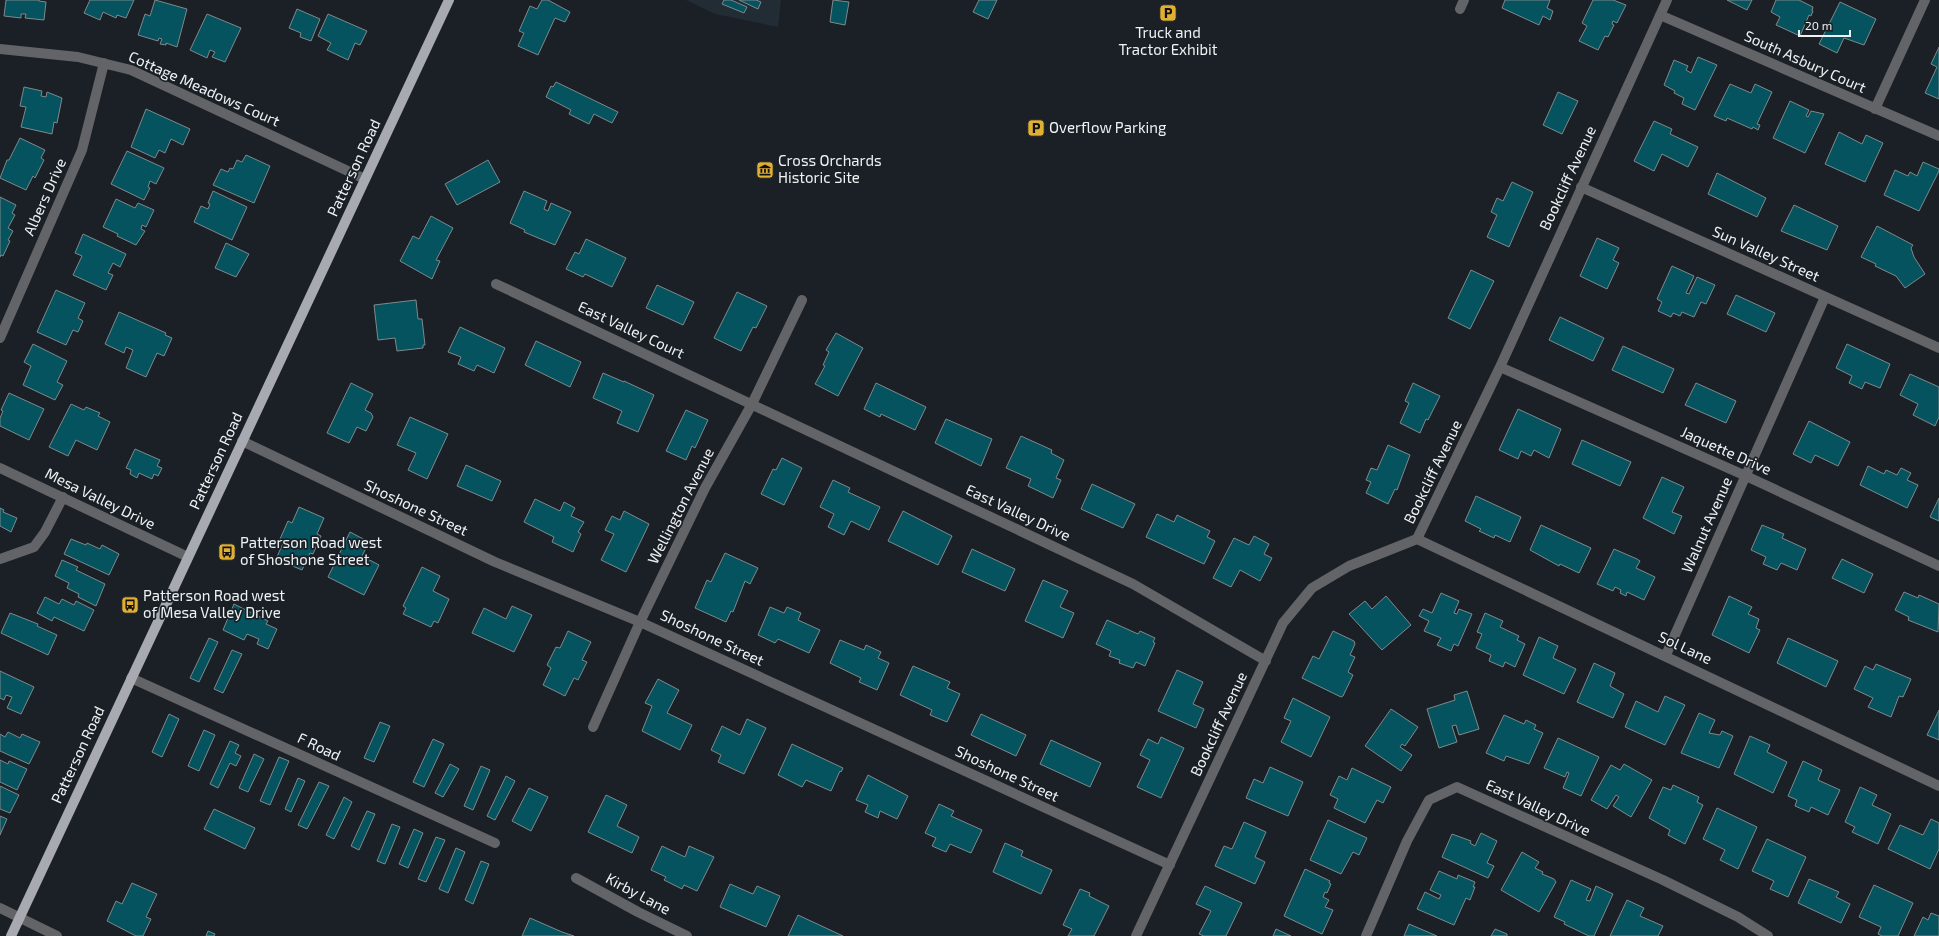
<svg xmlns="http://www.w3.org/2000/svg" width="1939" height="936" font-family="'Exo 2',sans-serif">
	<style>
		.built { fill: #222c35 }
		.building { fill: #05535f; stroke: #7f898b }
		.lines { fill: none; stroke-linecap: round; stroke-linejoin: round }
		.minor { stroke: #636467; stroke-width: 10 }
		.primary { stroke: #a8aab1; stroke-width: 10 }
		.labels { text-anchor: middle; stroke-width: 3.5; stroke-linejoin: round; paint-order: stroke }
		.poi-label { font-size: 15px; fill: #eef2f5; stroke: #1a2025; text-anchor: start }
		.street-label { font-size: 15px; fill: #eef2f5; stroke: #1a2025 }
	</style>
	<rect width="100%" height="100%" fill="#1a2025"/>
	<path class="built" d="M686,0H781L778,27L715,14Z"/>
	<path class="building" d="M6,0H39V1L46,2L44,20L25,18L26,14H21V18L4,16Z
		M90,0H134L126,18L117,15L116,18L103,12L100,20L84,13Z
		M155,0L187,9L177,47L166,43V45L160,44L162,39L159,38L158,41L138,35L145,14L150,16Z
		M542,0H548L570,12L565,22L555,18L538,55L518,46L524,33L519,31L530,6L537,9Z
		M724,0H731L747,7L744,13L722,4Z
		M739,0H756L761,2L758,9Z
		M833,0L849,2L845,25L830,22Z
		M979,0H997L988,19L973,12Z
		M1505,0H1550L1547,8L1553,11L1550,20L1543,16L1539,25L1502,8Z
		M1593,0H1613L1626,5L1617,23L1613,21L1612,24L1614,25L1608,37L1605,36L1598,50L1579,41L1587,26L1582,23Z
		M1727,0H1752L1747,10Z
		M1776,0H1799L1813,7L1812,11H1813L1811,16L1809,15L1800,36L1776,25L1780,17L1771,12Z
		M1840,2L1876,19L1864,45L1844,38L1837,53L1819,44Z
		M297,9L320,19L311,41L300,37L301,33L289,28Z
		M207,14L241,28L225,62L212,57L215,52L210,50L207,58L190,50Z
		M328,14L367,31L360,45L355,43L348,60L327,50L331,43L318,36Z
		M1939,47V99L1925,93L1937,67L1931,64Z
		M1698,57L1717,65L1695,110L1682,104L1684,98L1674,93L1675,91L1664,85L1674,60L1688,66L1686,70L1691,73Z
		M556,82L618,112L612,123L594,114L589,124L569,114L571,110L546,97L551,86L553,87Z
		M1730,84L1751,93L1755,84L1772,92L1757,124L1760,125L1758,130L1753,127L1752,129L1727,118L1726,121L1714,116Z
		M24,87L42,91L41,96L46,97L47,92L62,98L57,123L54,122L52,134L21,127L26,107L20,106Z
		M1558,92L1578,101L1562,134L1543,125Z
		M1790,101L1809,110L1806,116L1808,117L1811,111L1824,114L1805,153L1773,138Z
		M146,109L190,129L183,145L171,139L165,153L159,150L155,158L131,147Z
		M1654,121L1672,129L1670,134L1698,147L1688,167L1662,154L1654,171L1634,161Z
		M1839,132L1862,144L1866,135L1883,143L1865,182L1825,164Z
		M20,138L45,150L41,158L44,160L35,178L33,176L26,190L0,178L7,160H9Z
		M127,151L164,168L156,184L150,181L148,187L150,188L144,200L111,184Z
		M246,155L270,166L254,203L213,185L221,169L228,172L230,168L233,169L237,160L242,162Z
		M488,160L500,182L457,205L445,184Z
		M1923,162L1939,169V171L1919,211L1884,195L1895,170L1908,176L1910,172L1917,176Z
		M1717,173L1766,198L1757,217L1708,194Z
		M1512,182L1533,192L1509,247L1487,237L1497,215L1491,212L1497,198L1503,201Z
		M213,191L247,207L232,240L194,222L201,206L208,209L210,204L208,203Z
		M524,191L547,201L544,209L548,211L551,203L571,212L555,245L524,232L525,230L510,223Z
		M0,197L16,205L12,213L15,215L8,228L13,231L8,240L10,241L3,256L1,255L0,257Z
		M116,199L135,208L138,203L154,210L146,227L142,225L141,229L145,231L136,245L117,236L118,234L103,227Z
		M1794,205L1838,226L1827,250L1781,231Z
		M431,216L453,228L436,260L440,261L432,279L400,261L413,236L419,239Z
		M1877,226L1913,245L1911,248L1914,257L1925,274L1905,288L1896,276L1875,266L1876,264L1861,257Z
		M83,234L126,254L120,267L113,263L108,273L113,275L106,290L73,275L82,256L75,253Z
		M1597,238L1619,248L1613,260L1619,263L1607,289L1580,276Z
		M586,239L626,258L612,287L585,274L583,277L566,269L575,252L579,254Z
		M226,243L249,254L236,277L215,268Z
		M1672,266L1694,276L1686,293L1689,294L1697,277L1715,285L1706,304L1701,302L1694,317L1682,312L1680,316L1673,313L1671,317L1658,311L1662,302L1657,299Z
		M1471,270L1494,281L1470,329L1448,318Z
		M657,285L694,302L683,325L646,308Z
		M56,290L85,303L78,318L83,321L78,332L73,330L66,345L37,332Z
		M737,292L767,306L756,328L753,327L741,351L714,338Z
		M1736,295L1775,313L1766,332L1727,314Z
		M416,300L418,319H422L425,345H423V348L397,351L395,338L378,340L374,305Z
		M119,312L166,333L165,335L172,338L164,356L157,353L146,377L126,368L133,350L126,347L124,353L105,344Z
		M1560,317L1604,338L1593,361L1549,340Z
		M460,327L505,348L494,373L477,365L474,371L458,364L461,357L448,352Z
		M836,333L863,348L838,396L815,384L825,366L823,365L829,352L826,350Z
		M536,341L581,362L570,387L525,365Z
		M33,344L67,361L57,382L63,385L55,400L23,385L31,366L24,362Z
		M1847,344L1890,364L1880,388L1865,382L1862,389L1849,383L1852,376L1836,368Z
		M1623,346L1674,369L1663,393L1612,370Z
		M603,373L624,382V381L654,395L638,432L617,423L622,411L593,398Z
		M1910,374L1939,387V417L1935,426L1913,415L1918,404L1900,395Z
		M351,383L373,394L365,410L371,413L373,417L366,431L357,427L349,443L327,433Z
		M876,383L926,407L915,430L881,414L880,417L864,409Z
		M1413,383L1440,396L1428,420L1426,419L1420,433L1400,423L1409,403L1405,401Z
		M1696,383L1736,401L1726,423L1685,405Z
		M9,393L44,409L29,440L0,426V418L3,411L1,410Z
		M71,404L84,410L86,407L100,413L98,416L110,422L97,450L76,440L68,456L49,447Z
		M1518,409L1561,429L1549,458L1534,450L1531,456L1521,451L1518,459L1499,450Z
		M686,410L708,420L695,448L692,446L686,460L666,451Z
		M410,417L448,434L427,479L408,470L416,453L397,445Z
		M946,419L992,439L981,466L935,443Z
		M1809,421L1850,442L1838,466L1815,455L1811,463L1793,454Z
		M1021,436L1052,450L1051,453L1064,460L1056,478L1061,480L1053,498L1028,486L1031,479L1006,468Z
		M1582,440L1631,462L1620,486L1572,464Z
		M1388,445L1410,455L1397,490L1395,489L1388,504L1366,493L1371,482L1366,480L1371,468L1377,470Z
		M135,449L160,460L157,466L162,468L158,476L154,474L152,479L139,473L137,478L130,474L131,470L126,468Z
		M782,458L802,468L784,505L761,494L773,469L776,470Z
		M466,465L501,481L492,501L457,486Z
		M1868,466L1884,474L1886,470L1897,475L1901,468L1911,473L1907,480L1918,485L1907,508L1860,485Z
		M1662,477L1684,487L1672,512L1682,516L1674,534L1643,518Z
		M833,480L850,488L848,492L880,507L869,530L851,521L844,535L828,527L834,514L820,507Z
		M1092,484L1135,504L1123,528L1081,509Z
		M1476,496L1521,517L1510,542L1495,535L1494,538L1479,531L1481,529L1465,521Z
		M1939,498V521L1930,517Z
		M535,499L560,511L564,502L575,508L571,516L584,522L578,532L581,534L573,552L552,542L554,537L524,522Z
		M299,507L324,518L317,534L321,536L313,554L310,553L302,570L276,559L284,541L280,539L288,521L292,523Z
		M0,508L4,510L3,512L17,518L11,532L0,526Z
		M624,511L649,524L626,572L601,560L614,534L605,530L612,516L620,520Z
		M903,511L952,536L938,565L888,541Z
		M1157,514L1174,522L1177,515L1210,531L1207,537L1215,541L1204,564L1146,537Z
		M1541,525L1591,548L1579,573L1560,564L1559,566L1530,550Z
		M1762,525L1784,534L1782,538L1806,549L1797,570L1781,563L1777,570L1763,564L1766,557L1751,550Z
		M350,532L369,542L362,556L379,565L364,595L328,577Z
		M1254,536L1269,544L1264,554L1272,558L1260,581L1240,570L1231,587L1213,578L1234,538L1249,545Z
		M71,539L86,545L87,543L100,549L102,545L119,554L109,575L64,554Z
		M972,549L1015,569L1005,591L962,572Z
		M1614,549L1637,559L1640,561L1636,568L1655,577L1644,600L1627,592L1626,596L1620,593L1621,590L1615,587L1613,591L1597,584Z
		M725,553L758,568L750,584L745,581L733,612L731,611L726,622L695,608L707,580L711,582Z
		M1842,559L1873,574L1864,593L1832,578Z
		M62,560L78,567L76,570L105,584L96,606L78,597L79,594L67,588L69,583L55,576Z
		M422,567L440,576L433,591L449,599L438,623L434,621L431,627L403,614L406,608L403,606Z
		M1043,580L1068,591L1060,607L1074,613L1063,638L1025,621Z
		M1904,592L1918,598L1919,595L1939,604L1938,632L1908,620L1909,617L1895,610Z
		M1441,593L1459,601L1454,613L1457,614L1459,609L1472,614L1458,646L1454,644L1451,651L1437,645L1441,638L1424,631L1429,621L1419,616L1423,609L1432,613Z
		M1386,596L1411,625L1382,650L1349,614L1365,601L1372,609Z
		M1729,596L1752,607L1748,614L1759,619L1756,628L1760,630L1749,653L1712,635Z
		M45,597L59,604L62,599L74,605L76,601L94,610L84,631L54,617L52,621L37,613Z
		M234,604L268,621L266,624L277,629L268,649L257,644L259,639L247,634L244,640L223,630Z
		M512,606L532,615L514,652L472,633L484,608L506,619Z
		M770,607L784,613L787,607L801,613L798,620L820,630L809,653L778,639L775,643L758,635Z
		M10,613L38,624L37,626L57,635L48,655L1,633Z
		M1485,613L1503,621L1500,627L1519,636L1517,640L1525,644L1515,667L1505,662L1503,667L1489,661L1491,655L1476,648L1482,634L1477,632Z
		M1107,620L1138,634L1140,631L1155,638L1153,642L1155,643L1145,666L1136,662L1133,668L1119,663L1120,660L1109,656L1111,651L1096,644Z
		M568,631L591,642L582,660L587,662L578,680L574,678L565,696L543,685L551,668L547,665L556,647L560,648Z
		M1333,631L1354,641L1355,644L1350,655L1355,657L1348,672L1353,675L1343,696L1341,697L1302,678L1313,656L1319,659Z
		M1539,637L1558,646L1553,658L1576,669L1564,694L1523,675Z
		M209,638L218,642L199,682L190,678Z
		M1788,638L1838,661L1826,687L1777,663Z
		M840,640L864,650L866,645L881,652L878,658L889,663L877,690L859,682L861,678L830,663Z
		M232,650L242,654L223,693L214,689Z
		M1594,663L1615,673L1610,686L1624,694L1613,718L1577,702Z
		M1876,664L1911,679L1903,697L1899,696L1891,717L1868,707L1873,698L1854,689L1865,666L1873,670Z
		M913,666L950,682L947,688L960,694L947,722L930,715L932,710L900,695Z
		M1177,670L1203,682L1193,704L1204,709L1196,728L1158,711Z
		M0,671L34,687L21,714L7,708L12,697L6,695L4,700L0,698Z
		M658,679L679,690L667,713L692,725L680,750L642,731L652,706L645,703Z
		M1467,691L1479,729L1459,735L1456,725L1452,726L1457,742L1439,748L1427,709L1455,700L1454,695Z
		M1665,696L1685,705L1665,745L1625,727L1636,701L1658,712Z
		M1293,698L1330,717L1311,757L1281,742L1291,721L1284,718Z
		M1391,709L1418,727L1405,746L1402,744L1400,747L1412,755L1401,771L1365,746Z
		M1939,710V740L1927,735Z
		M1699,713L1715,720L1709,733L1720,735L1722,731L1733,736L1719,768L1681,753Z
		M169,714L179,719L162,757L152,752Z
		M981,714L1026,735L1016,756L971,735Z
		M1504,715L1524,724L1526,720L1536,725L1534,729L1543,733L1529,764L1506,756L1504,761L1486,753Z
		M747,719L766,728L744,774L718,762L721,755L711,750L722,726L740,735Z
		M380,722L390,726L374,762L364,758Z
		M204,730L215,735L199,771L188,766Z
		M8,732L20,738L22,734L40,742L29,764L0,751V734L5,737Z
		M1750,736L1770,745L1767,752L1787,762L1773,793L1734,774Z
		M1161,737L1184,748L1161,798L1137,787L1150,760L1140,755L1148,739L1158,744Z
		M1558,738L1599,757L1581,796L1563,788L1569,773L1567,772L1565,777L1544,768Z
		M433,739L444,744L424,787L413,782Z
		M1051,740L1101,763L1090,787L1040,764Z
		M230,741L239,745L235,753L241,756L236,766L230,763L218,788L210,784Z
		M792,744L843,768L841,772L840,771L831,791L806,780L802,787L778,775Z
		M254,754L264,759L248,792L239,788Z
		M279,757L289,761L270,805L260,801Z
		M0,760L8,764L9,761L27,769L17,790L0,782Z
		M1803,761L1822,770L1818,780L1840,790L1828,815L1811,807L1809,812L1795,806L1797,800L1788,796Z
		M450,764L459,769L443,797L435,793Z
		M1624,764L1652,780L1631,817L1613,806L1619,797L1616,795L1607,809L1591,800L1611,765L1620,770Z
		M481,766L490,770L473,810L464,806Z
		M1270,767L1303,782L1288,816L1246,798L1254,779L1263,783Z
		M1352,768L1391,787L1383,803L1377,800L1365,823L1334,808L1338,799L1330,795L1339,776L1347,780Z
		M868,775L908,796L897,819L880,811L878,818L865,812L868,805L856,800Z
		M506,776L515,781L495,820L487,816Z
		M298,778L305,781L291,812L285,809Z
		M319,782L329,786L307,829L298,825Z
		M1673,785L1699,797L1697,802L1703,805L1685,844L1668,835L1670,830L1649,818L1663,787L1671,790Z
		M0,786L19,795L10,813L0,809Z
		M1860,787L1877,795L1872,805L1891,814L1878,844L1852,832L1855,827L1845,822Z
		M529,788L548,797L531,831L512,821Z
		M606,795L627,805L617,826L639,837L632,853L588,832Z
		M344,797L352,802L334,839L326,835Z
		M939,804L954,811L951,816L982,830L971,853L950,844L946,852L932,846L936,838L925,833Z
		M1717,808L1757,827L1738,869L1720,860L1725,850L1703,839Z
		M214,809L255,828L245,849L204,829Z
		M367,811L375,814L359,850L351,846Z
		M0,816L7,819L0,835Z
		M1931,819L1939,823V849L1930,869L1888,849L1900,825L1923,835Z
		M1328,820L1367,838L1359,855L1353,852L1341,874L1310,860Z
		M1244,822L1266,832L1255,857L1265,862L1255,884L1215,866L1224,846L1232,849Z
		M392,824L400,827L385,864L377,861Z
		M414,829L423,833L408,868L399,864Z
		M1481,833L1497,841L1487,863L1494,866L1488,878L1442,857L1452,834L1471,841L1470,843L1475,846Z
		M436,837L445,840L426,882L418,879Z
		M1767,839L1806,857L1788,897L1770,889L1774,881L1752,871Z
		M1005,843L1023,851L1021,856L1052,870L1041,894L993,872Z
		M662,846L685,857L689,846L714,857L697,891L684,885L682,889L664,880L666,877L651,870Z
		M456,848L465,852L448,893L439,889Z
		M1522,852L1539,862L1535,868L1543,872L1542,874L1554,879L1556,882L1539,912L1501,890Z
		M481,861L489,864L473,904L465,900Z
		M1305,869L1330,881L1329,883L1331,884L1327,893L1325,892L1323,897L1329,900L1325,907L1333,910L1322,934L1284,916Z
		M1439,871L1457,879L1458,875L1475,882L1473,887H1475L1470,900L1466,898L1454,925L1417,909L1425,892L1439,899L1441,895L1430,890Z
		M1809,879L1839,892L1836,897L1850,904L1841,923L1798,903Z
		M1571,880L1591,889L1586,900L1590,901L1596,886L1613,894L1594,936H1589L1564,924L1565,922L1554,917Z
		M132,883L157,894L146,917L151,919L143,936H136L107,921L116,901L122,904Z
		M730,884L753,894L757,886L780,896L766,927L720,907Z
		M1874,885L1913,903L1898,936H1882L1878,934L1881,927L1859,917Z
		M1205,886L1242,903L1226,936H1204L1199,934L1211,911L1196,904Z
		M1080,889L1090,893L1089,896L1109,906L1094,936H1068L1072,929L1063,925Z
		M1627,900L1644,908L1640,916L1663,926L1658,936H1610Z
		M1931,913L1939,916V936H1914L1923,917L1928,920Z
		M798,915L843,936H788Z
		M530,918L562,932L574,936H522Z
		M1409,924L1437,936H1404Z
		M1276,929L1291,936H1273Z
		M1495,929L1507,934V936H1491Z
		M208,931L215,934L214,936H206Z"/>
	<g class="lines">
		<path class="minor" d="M1460,9L1464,0
			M1660,15L1939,136
			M0,49L78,57L131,70L365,179
			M1875,109L1925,0
			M1581,187L1939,348
			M496,284L1133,584L1266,661
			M0,338L82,150L104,63
			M1500,367L1746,476L1939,566
			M242,441L495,562L640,622L1170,865
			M0,468L188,557
			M1417,539L1939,786
			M0,559L34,547L45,532L63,497
			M1666,655L1825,297
			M131,678L495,843
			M593,727L640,622L705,488L752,404L802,300
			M576,878L638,912L687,936
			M0,908L57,936
			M1136,936L1283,623L1312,588L1349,566L1417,539L1500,367L1667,0
			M1366,936L1407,841L1429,800L1457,787L1663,880L1738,917L1768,936"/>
		<path class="primary" d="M11,936L449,0"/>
	</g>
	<defs>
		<symbol id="parking-square" viewBox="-11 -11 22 22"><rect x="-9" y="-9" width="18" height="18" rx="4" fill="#dfb034" stroke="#1a2025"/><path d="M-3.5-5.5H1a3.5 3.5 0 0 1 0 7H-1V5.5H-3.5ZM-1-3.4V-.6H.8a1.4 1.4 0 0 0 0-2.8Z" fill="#111"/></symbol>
		<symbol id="museum-square" viewBox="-11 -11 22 22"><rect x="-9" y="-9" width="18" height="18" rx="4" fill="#dfb034" stroke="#1a2025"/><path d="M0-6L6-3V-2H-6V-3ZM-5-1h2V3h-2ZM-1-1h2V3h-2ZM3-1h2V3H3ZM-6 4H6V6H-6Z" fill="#111"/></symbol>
		<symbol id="bus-square" viewBox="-11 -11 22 22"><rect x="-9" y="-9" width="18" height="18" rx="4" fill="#dfb034" stroke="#1a2025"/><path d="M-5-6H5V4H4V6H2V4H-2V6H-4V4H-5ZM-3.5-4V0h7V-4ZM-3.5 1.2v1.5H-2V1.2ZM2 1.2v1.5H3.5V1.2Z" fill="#111"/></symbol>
	</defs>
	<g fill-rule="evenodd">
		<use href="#parking-square" x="1158" y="3" width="20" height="20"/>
		<use href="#parking-square" x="1026" y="118" width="20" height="20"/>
		<use href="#museum-square" x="755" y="160" width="20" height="20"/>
		<use href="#bus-square" x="217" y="542" width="20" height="20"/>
		<use href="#bus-square" x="120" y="595" width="20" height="20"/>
	</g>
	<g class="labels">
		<g class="poi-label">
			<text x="1168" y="38" text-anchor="middle">Truck and<tspan x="1168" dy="17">Tractor Exhibit</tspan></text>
			<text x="1049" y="133">Overflow Parking</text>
			<text x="778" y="166">Cross Orchards<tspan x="778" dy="17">Historic Site</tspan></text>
			<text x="240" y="548">Patterson Road west<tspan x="240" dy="17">of Shoshone Street</tspan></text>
			<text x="143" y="601">Patterson Road west<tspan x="143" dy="17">of Mesa Valley Drive</tspan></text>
		</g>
		<g class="street-label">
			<text transform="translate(1805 62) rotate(24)" y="5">South Asbury Court</text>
			<text transform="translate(204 89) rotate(24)" y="5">Cottage Meadows Court</text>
			<text transform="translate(354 168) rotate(-65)" y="5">Patterson Road</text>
			<text transform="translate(1568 178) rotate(-65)" y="5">Bookcliff Avenue</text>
			<text transform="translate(45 197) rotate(-66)" y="5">Albers Drive</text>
			<text transform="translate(1766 254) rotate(24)" y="5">Sun Valley Street</text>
			<text transform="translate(631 330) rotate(25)" y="5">East Valley Court</text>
			<text transform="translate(1726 451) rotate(24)" y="5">Jaquette Drive</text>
			<text transform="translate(216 461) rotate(-65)" y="5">Patterson Road</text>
			<text transform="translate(1433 472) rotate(-64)" y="5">Bookcliff Avenue</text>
			<text transform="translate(100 499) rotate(26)" y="5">Mesa Valley Drive</text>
			<text transform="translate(681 506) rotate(-63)" y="5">Wellington Avenue</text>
			<text transform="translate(416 508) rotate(25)" y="5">Shoshone Street</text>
			<text transform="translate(1018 513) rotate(25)" y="5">East Valley Drive</text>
			<text transform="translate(1707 525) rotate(-66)" y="5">Walnut Avenue</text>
			<text transform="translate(712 638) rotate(25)" y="5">Shoshone Street</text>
			<text transform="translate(1685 648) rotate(25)" y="5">Sol Lane</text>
			<text transform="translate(1219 724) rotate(-65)" y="5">Bookcliff Avenue</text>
			<text transform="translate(319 747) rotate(25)" y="5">F Road</text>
			<text transform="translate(78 755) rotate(-65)" y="5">Patterson Road</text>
			<text transform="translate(1007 774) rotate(25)" y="5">Shoshone Street</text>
			<text transform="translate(1538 808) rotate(25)" y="5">East Valley Drive</text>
			<text transform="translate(638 894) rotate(28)" y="5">Kirby Lane</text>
		</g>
	</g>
	<path d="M1799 30v6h51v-6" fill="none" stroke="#eef2f5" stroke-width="2"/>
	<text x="1805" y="30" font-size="12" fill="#eef2f5" stroke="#1a2025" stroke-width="3" paint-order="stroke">20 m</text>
</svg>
